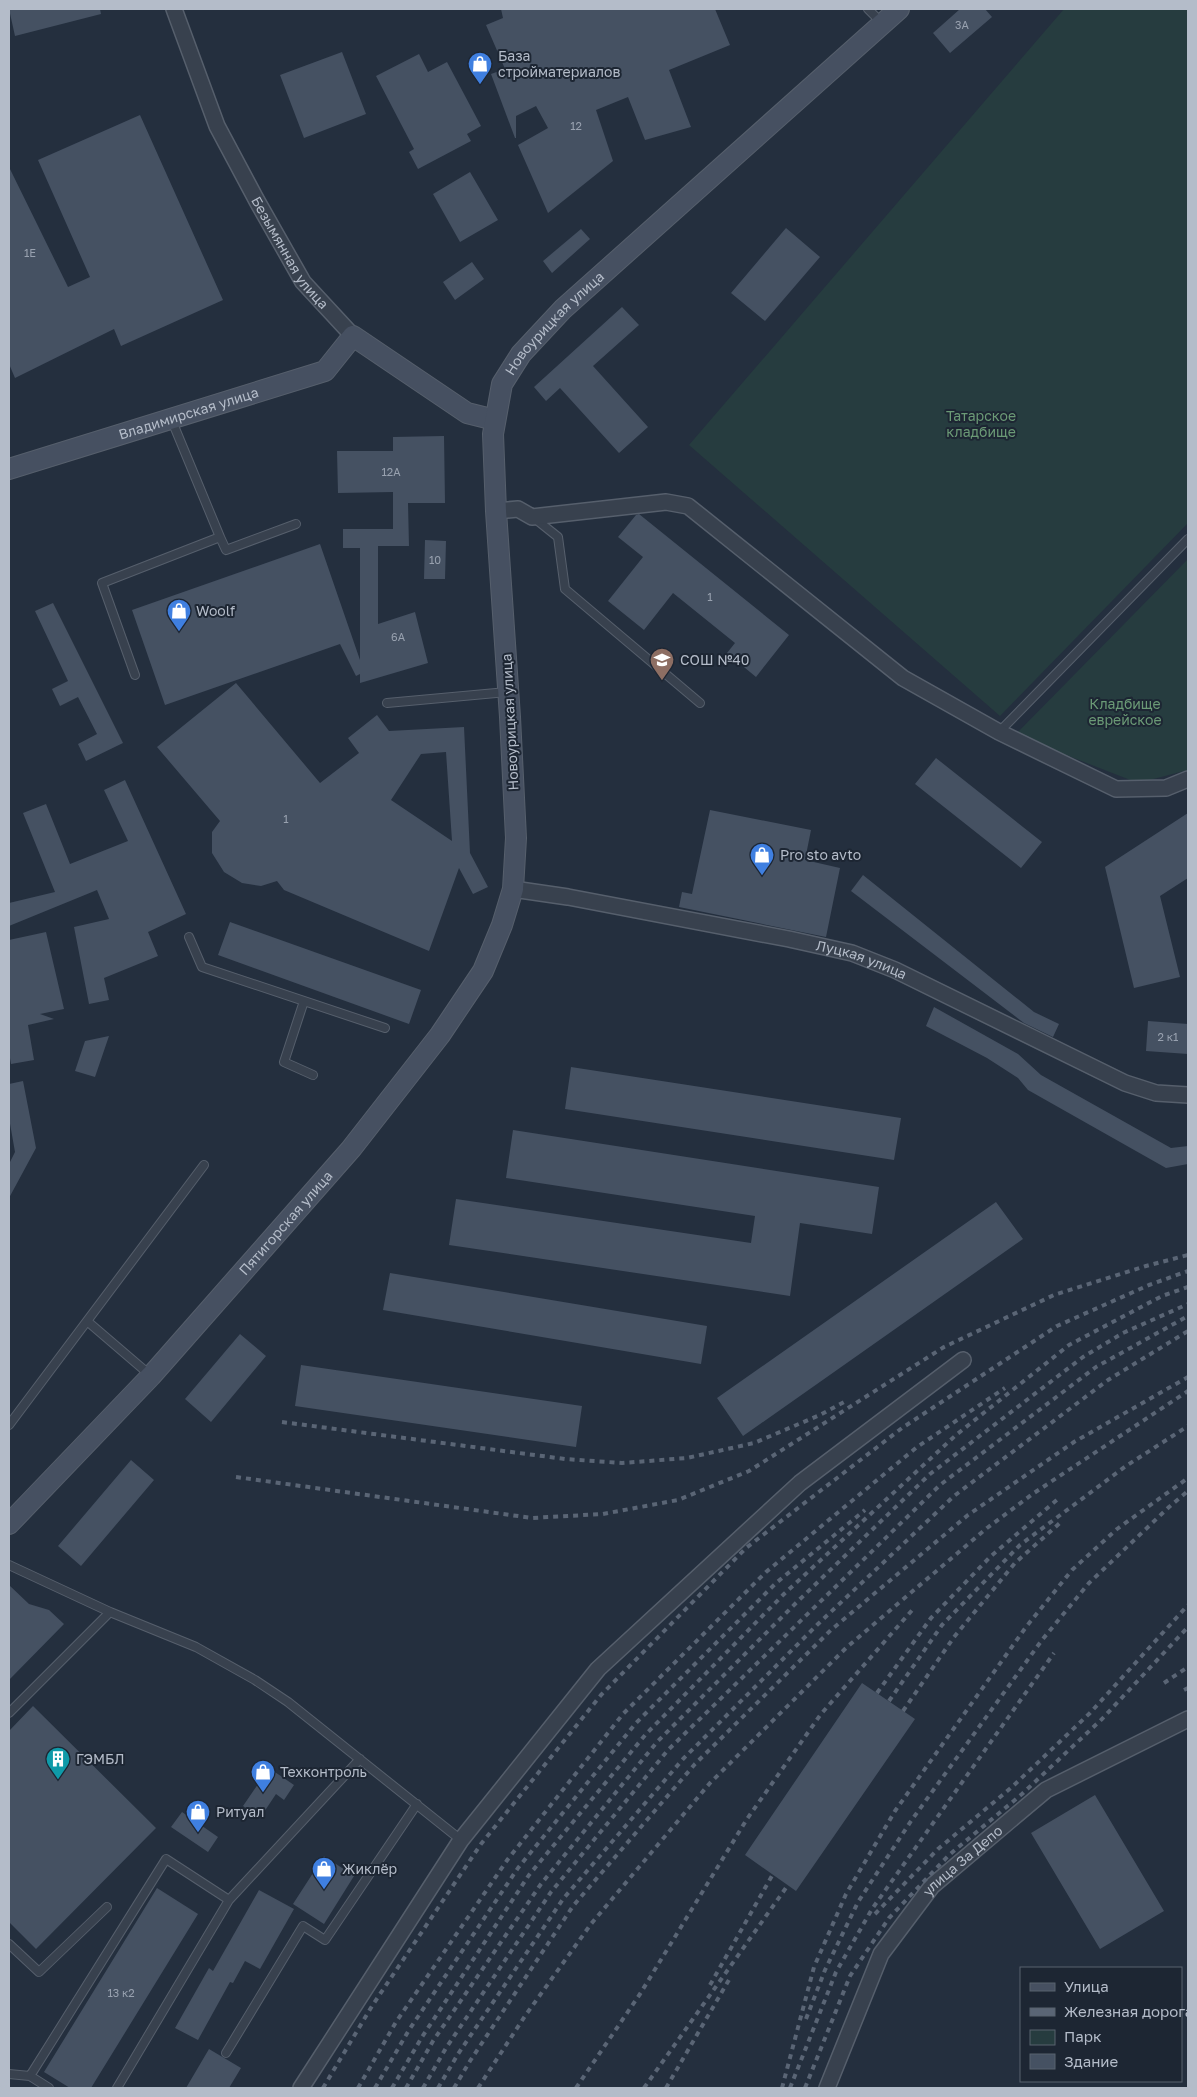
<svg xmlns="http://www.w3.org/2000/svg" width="1197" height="2097" font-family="'Golos Text',sans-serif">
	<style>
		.green { fill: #263c3f }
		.building { fill: #455162; fill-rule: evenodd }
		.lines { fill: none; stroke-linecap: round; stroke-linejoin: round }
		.lane-casing { stroke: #565f6c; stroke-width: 10 }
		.street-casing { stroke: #565f6c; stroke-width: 18 }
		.secondary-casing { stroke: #565f6c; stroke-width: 22 }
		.lane { stroke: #38414e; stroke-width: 8 }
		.street { stroke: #38414e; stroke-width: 15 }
		.secondary { stroke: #465061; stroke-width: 20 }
		.rail { stroke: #5a6575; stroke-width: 4; stroke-dasharray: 5 5; stroke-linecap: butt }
		.labels { text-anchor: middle; stroke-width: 4; stroke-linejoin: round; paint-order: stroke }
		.number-label { font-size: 11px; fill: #98a1af }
		.poi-label { font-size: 14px; fill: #b4bcc9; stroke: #1d2633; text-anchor: start }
		.street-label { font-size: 14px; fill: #b4bcc9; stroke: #1d2633 }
		.park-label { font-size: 14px; fill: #6b9a76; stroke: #1d2633 }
	</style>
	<rect width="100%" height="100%" fill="#242f3e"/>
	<path class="green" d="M1064,9H1188V523L1000,716L689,445Z
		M1188,559V770L1138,783L1015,735Z"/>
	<path class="building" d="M9,9H100L101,14L15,36Z
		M501,9H715L730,45L669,70L691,127L645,140L628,97L596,110L613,161L548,213L518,145L548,128L536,106L516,116V138H515L491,74L505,69L486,25L503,18Z
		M960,9H985L992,17L950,53L933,33Z
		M342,52L366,114L304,138L280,75Z
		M419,54L428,72L447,62L481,126L467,134L471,141L418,169L409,152L414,149L376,76Z
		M140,115L223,300L121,346L114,329L15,378L9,364V167L68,287L90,277L38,160Z
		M470,172L498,220L460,242L433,194Z
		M786,228L820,257L765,321L731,293Z
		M581,229L590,239L552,273L543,261Z
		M472,262L484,279L455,300L443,282Z
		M622,307L639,325L593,366L648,427L619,453L560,388L546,401L534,387Z
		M444,436L445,503H408L409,546H378V624L415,612L428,663L360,683V674L356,676L340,644L165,705L132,610L320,544L360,660V548H343V529H393V492L338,493L337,451H393V437Z
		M639,514L789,635L756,677L727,653L735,643L673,593L644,630L608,601L643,557L618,537L636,515Z
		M425,540L446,541L445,579H424Z
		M53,603L123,743L86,761L78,744L97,734L78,697L60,706L52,689L68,681L35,611Z
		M236,683L320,783L359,753L348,738L377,715L389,731L464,727L470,853L488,887L473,894L459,868L429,951L284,890L277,881L261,886L242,883L224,872L212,853V832L220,821L157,747ZM446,752L452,841L391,800L421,754Z
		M936,758L1042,842L1021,868L915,784Z
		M125,780L186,914L148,932L158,956L104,978L109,1000L89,1004L74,927L109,919L97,890L9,926V903L55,892L23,813L46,804L70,864L128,841L104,790Z
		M710,810L811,830L805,860L840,868L826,937L679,907L682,892L692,894Z
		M1188,813V878L1160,896L1180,977L1134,988L1105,867Z
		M863,875L1034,1012L1059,1024L1053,1037L1024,1023L851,891Z
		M230,922L421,990L409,1024L218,955Z
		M46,932L64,1009L40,1014L54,1019L28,1025L34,1060L11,1064L9,1052V940Z
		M934,1007L1018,1054L1041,1075L1171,1148L1188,1146V1164L1166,1168L1028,1090L1018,1078L987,1058L926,1026Z
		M1148,1021L1188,1024V1054L1146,1051Z
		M109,1036L95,1077L75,1071L85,1041Z
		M571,1067L901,1118L894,1160L565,1109Z
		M23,1081L36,1148L9,1198V1164L15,1152L9,1118V1084Z
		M513,1130L879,1187L872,1234L800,1223L790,1296L449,1245L456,1199L751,1243L755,1216L506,1178Z
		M996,1202L1023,1239L743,1436L717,1398Z
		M390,1273L707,1326L701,1364L383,1310Z
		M240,1334L266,1356L211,1422L185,1399Z
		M301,1365L582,1406L576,1447L295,1406Z
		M131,1460L154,1480L81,1566L58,1546Z
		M9,1585L29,1604L49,1610L64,1624L9,1680Z
		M862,1683L915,1719L796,1891L745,1855Z
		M33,1706L156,1828L36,1949L9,1922V1731Z
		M269,1768L294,1785L284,1800L276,1794L260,1818L243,1806Z
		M1095,1795L1164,1911L1100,1949L1031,1833Z
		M182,1812L218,1837L208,1852L171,1827Z
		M324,1856L354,1876L324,1924L293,1904Z
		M157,1888L198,1914L91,2088H70L44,2072Z
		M259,1890L294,1909L260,1969L245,1961L233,1983L230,1982L198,2040L175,2028L209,1968L213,1971Z
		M209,2049L241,2068L229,2088H186Z"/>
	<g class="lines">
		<defs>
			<path id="lane" d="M868,9L882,23
				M533,517L558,537L565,589L700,703
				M220,537L226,550L296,524
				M135,675L102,583L220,537L172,421
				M387,703L507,692
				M999,732L1188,539
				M189,937L202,967L385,1028
				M304,1001L284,1062L313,1075
				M87,1321L150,1375
				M9,1425L204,1165
				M9,1565L110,1612L196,1647L255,1680L288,1702L461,1840
				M9,1713L110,1612
				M9,1944L39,1972L107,1907
				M226,2053L303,1926L325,1940L417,1804
				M9,2074L30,2076
				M49,2088L30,2076L166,1859L229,1900L360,1759
				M117,2088L229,1900"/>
			<g id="street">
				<path id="s1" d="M174,9L217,126L257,201L303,282L353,336"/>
				<path d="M496,511L518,509L532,517L666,502L688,506L903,678L999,732L1116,789L1166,788L1188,779"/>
				<path id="s2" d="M513,889L568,897L789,939L852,953L895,970L1125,1083L1156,1093L1188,1095"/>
				<path d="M301,2088L461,1840L598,1669L800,1483L963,1360"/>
				<path id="s3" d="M827,2088L881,1954L932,1886L1046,1790L1188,1719"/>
			</g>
			<g id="secondary">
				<path id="s4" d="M9,469L325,371L353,336L467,413L495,420"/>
				<path id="s5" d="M9,1524L151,1376L351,1149L440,1035L483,971L502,925L513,889L516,838L510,717L496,511L493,434L502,384L521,354L563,309L899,9"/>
			</g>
		</defs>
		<use href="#lane" class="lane-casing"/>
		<use href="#street" class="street-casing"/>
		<use href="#secondary" class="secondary-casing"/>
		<use href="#lane" class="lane"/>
		<use href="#street" class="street"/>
		<use href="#secondary" class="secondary"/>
		<path class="rail" d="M282,1422L565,1459L622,1463L687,1458L754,1443L820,1415L846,1401
			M236,1477L532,1518L603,1514L678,1500L749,1471L944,1347L1054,1295L1146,1266L1188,1255
			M1164,1683L1188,1667
			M1184,1690L1188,1688
			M877,1693L931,1618L991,1556L1058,1499
			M889,1701L942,1625L1020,1545L1126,1466L1188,1426
			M903,1711L954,1637L1015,1563L1061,1522
			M875,1914L938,1849L1012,1787L1090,1713L1188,1605
			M710,1985L773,1874
			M806,2019L825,1970L858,1902L911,1821L1042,1640L1089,1583L1169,1507L1188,1491
			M323,2088L372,2006L481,1844L601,1695L746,1548L902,1428L1057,1326L1149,1285L1188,1271
			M358,2088L396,2022L508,1859L623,1714L766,1572L917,1447L1005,1388
			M375,2088L409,2030L518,1868L636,1723L776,1583L865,1510
			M392,2088L422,2037L529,1875L646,1734L784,1594L956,1435L1069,1345L1162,1296L1188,1287
			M406,2088L433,2041L541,1884L657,1742L797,1602L930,1474L1083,1357L1123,1333L1188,1304
			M423,2088L446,2048L551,1892L668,1750L940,1485L1096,1367L1188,1316
			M438,2088L458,2054L563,1899L683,1759L818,1624L954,1496L1108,1380L1188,1331
			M454,2088L470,2061L573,1906L695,1764L831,1630L968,1515L1074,1442L1188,1377
			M478,2088L525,2016L591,1924L710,1783L847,1647L987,1528L1034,1493L1188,1391
			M576,2088L640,1994L747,1819L821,1714L914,1608
			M644,2088L788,1885
			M666,2088L730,1978
			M782,2088L814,1967L846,1894L895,1811L1026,1627L1072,1570L1117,1529L1188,1478
			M790,2088L836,1972L872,1909L1054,1653
			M805,2088L850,1976L889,1918L949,1855L1022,1794L1102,1719L1188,1627"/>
	</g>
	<defs>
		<symbol id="shop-pin" viewBox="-11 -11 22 30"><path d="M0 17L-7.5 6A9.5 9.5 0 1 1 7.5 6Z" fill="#3f7fe0" stroke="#1d2633"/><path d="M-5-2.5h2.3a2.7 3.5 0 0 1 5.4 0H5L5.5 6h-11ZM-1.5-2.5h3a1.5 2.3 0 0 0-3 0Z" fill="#fff"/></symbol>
		<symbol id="school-pin" viewBox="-11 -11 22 30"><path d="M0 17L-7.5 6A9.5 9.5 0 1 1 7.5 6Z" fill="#8d6e63" stroke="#1d2633"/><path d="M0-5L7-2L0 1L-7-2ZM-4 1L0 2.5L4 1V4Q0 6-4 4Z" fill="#fff"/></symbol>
		<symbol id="building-pin" viewBox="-11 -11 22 30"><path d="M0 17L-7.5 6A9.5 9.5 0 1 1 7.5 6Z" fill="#0f9aa8" stroke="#1d2633"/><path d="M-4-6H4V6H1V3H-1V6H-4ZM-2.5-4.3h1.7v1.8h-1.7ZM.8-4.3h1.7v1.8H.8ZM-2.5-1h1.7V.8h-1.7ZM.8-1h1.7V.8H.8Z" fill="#fff"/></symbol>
	</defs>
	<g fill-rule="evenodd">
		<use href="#shop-pin" x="466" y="50" width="28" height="38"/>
		<use href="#shop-pin" x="165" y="597" width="28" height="38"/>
		<use href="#school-pin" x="648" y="646" width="28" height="38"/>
		<use href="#shop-pin" x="748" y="841" width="28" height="38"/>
		<use href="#building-pin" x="44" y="1745" width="28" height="38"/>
		<use href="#shop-pin" x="249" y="1758" width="28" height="38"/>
		<use href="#shop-pin" x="184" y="1798" width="28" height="38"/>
		<use href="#shop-pin" x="310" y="1855" width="28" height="38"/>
	</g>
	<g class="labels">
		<g class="number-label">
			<text x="962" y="29">3А</text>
			<text x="576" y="130">12</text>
			<text x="30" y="257">1Е</text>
			<text x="391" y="476">12А</text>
			<text x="435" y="564">10</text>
			<text x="710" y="601">1</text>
			<text x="398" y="641">6А</text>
			<text x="286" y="823">1</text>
			<text x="1168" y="1041">2 к1</text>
			<text x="121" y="1997">13 к2</text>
		</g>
		<g class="poi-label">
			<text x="498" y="61">База<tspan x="498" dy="16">стройматериалов</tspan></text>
			<text x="196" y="616">Woolf</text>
			<text x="680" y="665">СОШ №40</text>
			<text x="780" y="860">Pro sto avto</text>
			<text x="76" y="1764">ГЭМБЛ</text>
			<text x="280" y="1777">Техконтроль</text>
			<text x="216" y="1817">Ритуал</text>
			<text x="342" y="1874">Жиклёр</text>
		</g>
		<g class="street-label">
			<text dy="5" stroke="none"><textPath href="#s1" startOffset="271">Безымянная улица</textPath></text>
			<text dy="5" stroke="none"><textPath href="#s5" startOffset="1404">Новоурицкая улица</textPath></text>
			<text dy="5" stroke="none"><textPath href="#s4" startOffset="188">Владимирская улица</textPath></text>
			<text transform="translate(510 722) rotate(-93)" y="5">Новоурицкая улица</text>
			<text dy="5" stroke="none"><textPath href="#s2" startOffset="356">Луцкая улица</textPath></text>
			<text dy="5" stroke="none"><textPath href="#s5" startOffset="409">Пятигорская улица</textPath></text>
			<text dy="5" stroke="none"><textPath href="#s3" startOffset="269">улица За Депо</textPath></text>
		</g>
		<g class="park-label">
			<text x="981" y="421">Татарское<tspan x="981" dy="16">кладбище</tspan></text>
			<text x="1125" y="709">Кладбище<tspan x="1125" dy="16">еврейское</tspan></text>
		</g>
	</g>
	<rect width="1197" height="2097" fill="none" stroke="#b4bcc9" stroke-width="20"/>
	<rect x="1020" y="1967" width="162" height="115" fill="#1d2633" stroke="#59626f"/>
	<rect x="1030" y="1983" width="25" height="8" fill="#465061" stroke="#59626f"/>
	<text x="1064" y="1992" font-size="15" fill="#b4bcc9">Улица</text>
	<rect x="1030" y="2008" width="25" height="8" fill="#5a6575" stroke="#59626f"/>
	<text x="1064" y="2017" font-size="15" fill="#b4bcc9">Железная дорога</text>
	<rect x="1030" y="2030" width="25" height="15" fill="#263c3f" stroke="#59626f"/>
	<text x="1064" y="2042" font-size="15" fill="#b4bcc9">Парк</text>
	<rect x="1030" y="2054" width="25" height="15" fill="#455162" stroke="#59626f"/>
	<text x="1064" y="2067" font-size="15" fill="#b4bcc9">Здание</text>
</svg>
